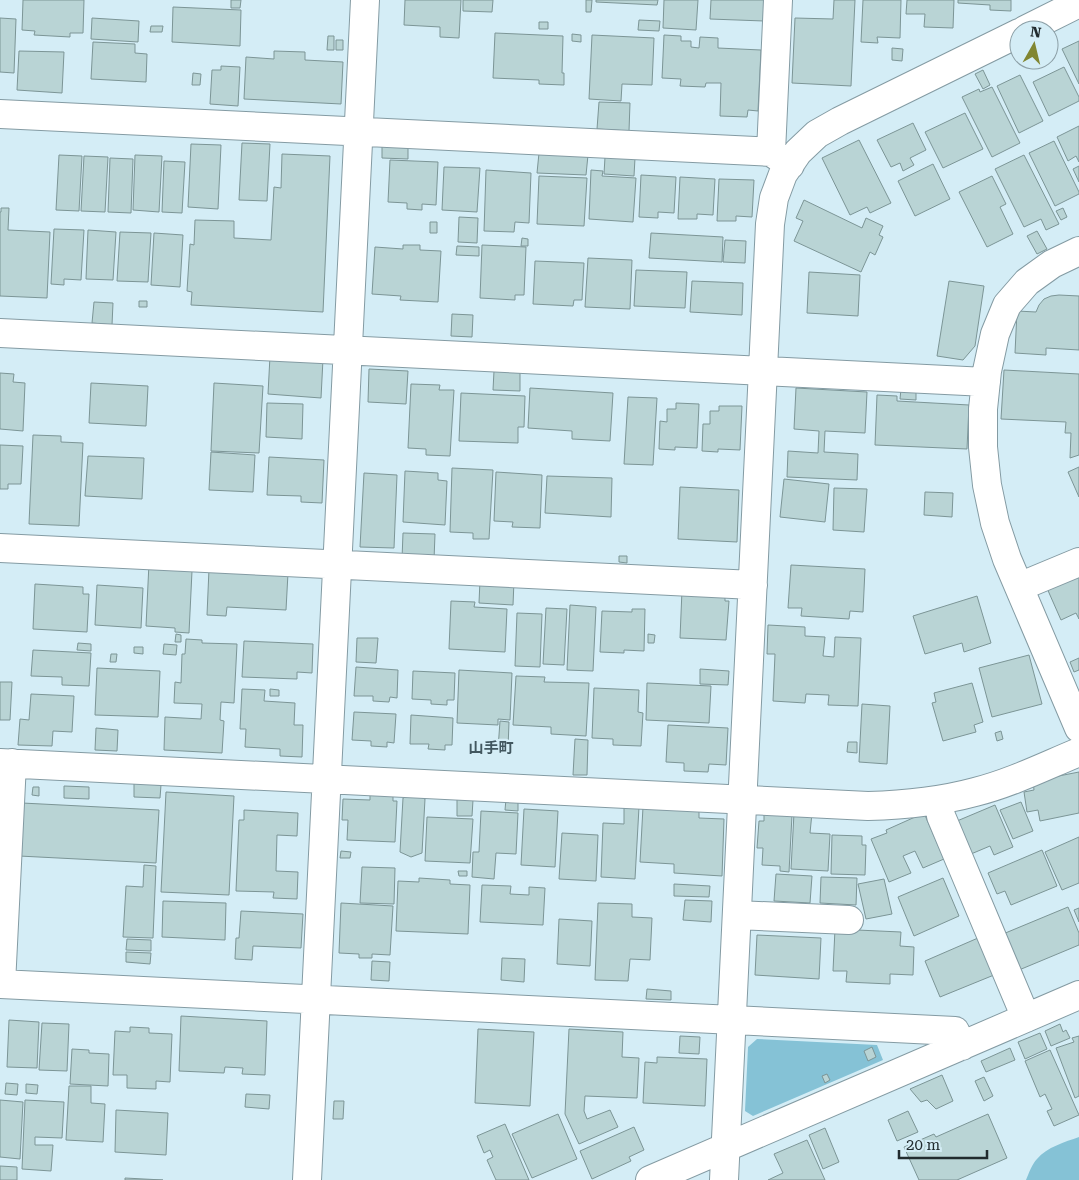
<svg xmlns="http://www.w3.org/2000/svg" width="1079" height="1180" font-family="'Roboto Serif','Noto Sans JP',serif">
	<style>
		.green { fill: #85c2d6 }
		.building { fill: #b9d4d5; stroke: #7c9596 }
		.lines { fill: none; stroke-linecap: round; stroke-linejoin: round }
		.minor-casing { stroke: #849ba3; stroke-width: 30 }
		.minor { stroke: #fff; stroke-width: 28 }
		.labels { text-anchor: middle; stroke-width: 4.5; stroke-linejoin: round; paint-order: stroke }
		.neighbourhood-label { font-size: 15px; font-weight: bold; fill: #42575f; stroke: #d4edf6 }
	</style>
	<rect width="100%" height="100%" fill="#d4edf6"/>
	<path class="green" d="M757,1039L877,1045L883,1060L753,1116L745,1111L748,1047Z
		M1079,1137V1180H1026C1029,1173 1032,1164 1037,1159C1047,1147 1065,1142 1079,1137Z"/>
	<path class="building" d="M23,0H84L83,33H70V37L34,35L35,31L22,30Z
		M231,0H241L240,8H231Z
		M405,0H461L459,38L440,37V27L404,25Z
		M463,0H493L492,12L463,11Z
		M586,0H592L591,12H586Z
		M596,0H658L657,5L596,2Z
		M664,0H698L696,30L663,28Z
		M711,0H765L764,21L710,19Z
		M834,0H855L851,86L792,83L795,18L833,19Z
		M863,0H901L900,38L877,37L878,43L861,42Z
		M907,0H954L953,28L924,27L925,14H906Z
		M958,0H1011V11L990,10V5L958,3Z
		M173,7L241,10L240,46L172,42Z
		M0,18L16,19L14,73L0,72Z
		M92,18L139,21L138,42L91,39Z
		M639,20L660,21L659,31L638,30Z
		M539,22H548V29H539Z
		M151,26H163L162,32H150Z
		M495,33L563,36L562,73H564V85L539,84V80L493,78Z
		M572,34L581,35V42L572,41Z
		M592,35L654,38L652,85L622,84L621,101L589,99Z
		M664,35L681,36V41H691V47L699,48L700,37L718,38V48L761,50L758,111L748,110L747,117L720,116L721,83H706L705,87L680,86L681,79L662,78Z
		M328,36H334V50H327Z
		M336,40H343V50H336Z
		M1079,41V84L1062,49Z
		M93,42L135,44V53L147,54L146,82L91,79Z
		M892,48L903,49L902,61L892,60Z
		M19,51L64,52L62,93L17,90Z
		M274,51L305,52V60L343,62L341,104L244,99L246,57L274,59Z
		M221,66L240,67L238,106L210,104L212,70H221Z
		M1064,67L1079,97V101L1049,116L1033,82Z
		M983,70L990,85L983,89L975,74Z
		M193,73L201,74L200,85H192Z
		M1020,75L1043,121L1019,133L997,86Z
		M992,87L1020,143L992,157L962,97L979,89L980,92Z
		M599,102L630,103L629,131L597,129Z
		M965,113L983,149L943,168L925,132Z
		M913,123L926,150L910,158L914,165L903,171L900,163L891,167L877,140Z
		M1079,126V162L1076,156L1068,161L1057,137Z
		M859,140L891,203L870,213L867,207L850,215L822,158Z
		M1054,141L1079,192V194L1055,206L1029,153Z
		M242,143L270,144L267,201L239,200Z
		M191,144L221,145L218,209L188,207Z
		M382,146L408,148V159L382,158Z
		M539,153L588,155L586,175L537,173Z
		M282,154L330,156L323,312L191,305L192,292L187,291L190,244L194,245L195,220L234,221V238L271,240L274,187L281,188Z
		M59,155L82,156L79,211L56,210Z
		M135,155L162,156L159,212L133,210Z
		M1024,155L1059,224L1046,230L1041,219L1024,227L995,169Z
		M84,156L108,157L105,212L81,211Z
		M605,157L635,158L634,176L604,174Z
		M110,158L133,159L131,213L108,212Z
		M390,160L438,162L436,205L422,204V210L407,209V203L388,202Z
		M164,161L185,162L182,213L162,212Z
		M933,164L950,199L915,216L898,181Z
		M1079,166V182L1073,169Z
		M444,167L480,168L477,212L442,210Z
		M486,170L531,173L529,223L515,222L514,232L484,231Z
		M591,170L603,171L602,176L636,178L633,222L589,219Z
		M641,175L676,177L674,213L658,212V218L639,217Z
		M539,176L587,178L584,226L537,224Z
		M992,176L1006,204L1000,207L1013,234L987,247L959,192Z
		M680,177L715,179L713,215L697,214V219H678Z
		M719,179L754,180L752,217L736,216V221H717Z
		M804,200L862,228L866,218L883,226L879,235L883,237L875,255L870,252L861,272L794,241L803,221L796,218Z
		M1,208H9L8,230L50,232L47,298L0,296V212H1Z
		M1063,208L1067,217L1061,220L1056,211Z
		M459,217L478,218L477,243L458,242Z
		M430,222H437V233H430Z
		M54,229L84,230L81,280L64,279V285L51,284Z
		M88,230L116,232L113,280L86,279Z
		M1037,231L1047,249L1037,254L1027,236Z
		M120,232L151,233L148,282L117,281Z
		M154,233L183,235L180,287L151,285Z
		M651,233L723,237L722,262L649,258Z
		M522,238L528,239V246H521Z
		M725,240L746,241L745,263L723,262Z
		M403,245H420V250L441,251L438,302L400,300L401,296L372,294L375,247L403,249Z
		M482,245L526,247L524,295H515V300L480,298Z
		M457,246L479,247V256L456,255Z
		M588,258L632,260L630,309L585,307Z
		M535,261L584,263L582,300H574L573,306L533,304Z
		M636,270L687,272L685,308L634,306Z
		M809,272L860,275L858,316L807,313Z
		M692,281L743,283L742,315L690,312Z
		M949,281L984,286L975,346L963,360L937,356Z
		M1059,295L1079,296V350L1046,348V355L1015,353L1017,311L1036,312L1039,305L1044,299L1051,296Z
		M139,301H147V307H139Z
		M94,302L113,303L112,325L92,323Z
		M452,314L473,315L472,337L451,336Z
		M270,356L323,359L321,398L268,394Z
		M369,369L408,371L406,404L368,402Z
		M1004,370L1079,374V455L1070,458L1071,433H1065L1066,422L1001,419Z
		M494,371L520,372V391L493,390Z
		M0,373L14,374L13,382L25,383L23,431L0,429Z
		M91,383L148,386L146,426L89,423Z
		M214,383L263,386L259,453L211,451Z
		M411,384L440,385L439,390H454L450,456L426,455V449L408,448Z
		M530,388L613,393L610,441L572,439V431L528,428Z
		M796,388L867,392L865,433L825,431L824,452L858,454L857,480L787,477L788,451L818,453L819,431L794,429Z
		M901,389L916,390V400L900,399Z
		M461,393L525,396L524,427H518V443L459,441Z
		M877,395L897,396V401L969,405L967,449L875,445Z
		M628,397L657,398L653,465L624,464Z
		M267,403L303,404L302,439L266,437Z
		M676,403L699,404L697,448L675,447V450L659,449L660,421L667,422V409H676Z
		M719,406H742L740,450L718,449V452L702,451L703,424H710V411H719Z
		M33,435L61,436V442L83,443L79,526L29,524Z
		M0,445L23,446L21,484H8V489H0Z
		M211,452L255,455L253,492L209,490Z
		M88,456L144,458L142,499L85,496Z
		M269,457L324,460L322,503L301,502V496L267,495Z
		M1079,467V497L1068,472Z
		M452,468L493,470L489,539H473V533L450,532Z
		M405,471L438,473V480L447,481L445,525L403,522Z
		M496,472L542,475L540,528L512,527L513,522L494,521Z
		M364,473L397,475L394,548L360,547Z
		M547,476L612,478L611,517L545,513Z
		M784,479L829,484L825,522L780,517Z
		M680,487L739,490L737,542L678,539Z
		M834,488L867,489L864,532L833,530Z
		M925,492L953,493L952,517L924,515Z
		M403,533L435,534L434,560L402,559Z
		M619,556H627V563L619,562Z
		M149,563L163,564V570L192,571L189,633L175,632V628L146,626Z
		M791,565L865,569L863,612L850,611L849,619L801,616L802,608H788Z
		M209,569L288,573L286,610L227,607L226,616L207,615Z
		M1079,573V619L1076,613L1061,620L1046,586Z
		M480,580L514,581L513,605L479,603Z
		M35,584L83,587V594H89L87,632L33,629Z
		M97,585L143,588L141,628L95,625Z
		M682,590L725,592V601H729L726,640L680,638Z
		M977,596L991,643L964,652L962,643L925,654L913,616Z
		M451,601L475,602L474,607L507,609L505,652L449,649Z
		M570,605L596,607L593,671L567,670Z
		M546,608L567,609L564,665L543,664Z
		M632,609H645L644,651L624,650V653L600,652L602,611L632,612Z
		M517,613L542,614L540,667L515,666Z
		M768,625L805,627V636L825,637L823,656L834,657L835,637L861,638L858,706L828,705L829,695L806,694L805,703L773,701L775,654H767Z
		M176,634L181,635V642H175Z
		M648,634L655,635L654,643H648Z
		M357,638H378L376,663L356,662Z
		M186,639L202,640V643L237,644L234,703L221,702L220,720L224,721L222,753L164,750L165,717L201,719L202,704L174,703L175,682L181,683L182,654H185Z
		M244,641L313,644L312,673L297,672V679L242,677Z
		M78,643L91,644V651L77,650Z
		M164,644L177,645L176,655L163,654Z
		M134,647H143V654L134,653Z
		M33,650L91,653L89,686L62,685V677L31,676Z
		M111,654H117L116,662H110Z
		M1029,655L1042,704L992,717L979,668Z
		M1079,658V670L1074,672L1070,662Z
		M356,667L398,670L397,698L390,697L389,702L373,701V696H354Z
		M97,668L160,671L158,717L95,715Z
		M700,669L729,671L728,685L700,684Z
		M459,670L512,673L510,720L498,719V725L457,723Z
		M413,671L455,673L454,700H447V705L431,704V700L412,699Z
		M516,676L545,677L544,682L589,683L586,736L551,734V727L513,725Z
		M0,682H12L10,720H0Z
		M647,683L711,686L709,723L646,720Z
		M972,683L983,722L974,725L976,732L943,741L932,703L936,702L934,693Z
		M594,688L639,690L638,712L643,713L641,746L613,745V739L592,738Z
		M242,689L265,690L264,701L295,703L294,725H303L302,757L280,756V749L245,747L246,729H240Z
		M270,689L279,690V696H270Z
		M31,694L74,696L72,732L53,731L52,746L18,745L20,719L29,720Z
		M862,704L890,706L887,764L859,762Z
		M354,712L396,714L394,743L387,742V747L371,746V741L352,740Z
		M411,715L453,718L452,745H445V750L428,749L429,744H410Z
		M500,721L509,722L508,749H498Z
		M668,725L728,728L726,765L709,764L708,772L684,771V763L666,762Z
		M96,728L118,730L117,751L95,750Z
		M1001,731L1003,739L997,741L995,733Z
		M575,739L588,740L587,775H573Z
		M848,742H857V753L847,752Z
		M1079,772V813L1040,821L1038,810L1027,812L1024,792L1034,790L1033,781Z
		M134,783L161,785L160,798L134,797Z
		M64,786L89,787V799L64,798Z
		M33,787H39V796L32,795Z
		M166,792L234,796L229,895L161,892Z
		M370,793L393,794V801H397L395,842L347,840L348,820H342L343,799L370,800Z
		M414,794L425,799L422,853L411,857L400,852L403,798Z
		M457,799L473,800L472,816H457Z
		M506,799L518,800V811L505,810Z
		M1021,802L1033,831L1013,839L1000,810Z
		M22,803L159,810L156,863L19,856Z
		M995,805L1013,847L994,855L990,846L971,854L957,821Z
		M624,806L639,807L635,879L601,877L603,823L624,824Z
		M643,807L699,810V818L724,819L722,876L674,873V864L640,862Z
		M524,809L558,811L555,867L521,865Z
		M244,810L298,813L297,836L277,835L276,871L298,872L297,899L273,898L274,892L236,891L239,820H244Z
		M481,811L518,813L516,854L496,853L494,879L472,877L473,852H479Z
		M794,813H812L810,833L830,834L828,871L791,869Z
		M924,813L944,859L923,868L915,851L903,856L911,873L889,882L871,839L887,833L886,830Z
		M764,814L792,815L789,872L780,871V866L762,865L763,848H757L759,821H764Z
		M427,817L473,819L470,863L425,861Z
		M562,833L598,835L596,881L559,879Z
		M832,835L862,836V845H866L865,875L831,874Z
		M1079,837V883L1062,890L1045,852Z
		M1042,850L1057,886L1011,905L1005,891L997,894L988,873Z
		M341,851L351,852L350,858H340Z
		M144,865L156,866L153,938L123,937L126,886L143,887Z
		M362,867L395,868L394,904L360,903Z
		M458,871H467V876H459Z
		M776,874L812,876L810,903L774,901Z
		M821,877L857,878L856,905L820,903Z
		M419,878L450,880V884L470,885L468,934L396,931L398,881L419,882Z
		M943,878L959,916L914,936L898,897Z
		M884,879L892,914L866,919L858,884Z
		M674,884L710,886L709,897L674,896Z
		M482,885L511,886L510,894L529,895V887L545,888L543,925L480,922Z
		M685,900L712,901L711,922L683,920Z
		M163,901L226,903L225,940L162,937Z
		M341,903L393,906L390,955L372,954V958H359V954L339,953Z
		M598,903L632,904V917L652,918L650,960L630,959L628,981L595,980Z
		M1068,907L1079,933V945L1019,970L1003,934Z
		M1079,908V922L1074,910Z
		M241,911L303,914L301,948L253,946L252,960L235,959L236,938H239Z
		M559,919L592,921L590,966L557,964Z
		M835,929L901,932L900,946L914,947L913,975L890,974V984L846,982L847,971H833Z
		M757,935L821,938L819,979L755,975Z
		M978,938L994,975L940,997L925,961Z
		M127,939L151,940V951L126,950Z
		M126,952L151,953L150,964L126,962Z
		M502,958L525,959L524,982L501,980Z
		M372,961L390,962L389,981L371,980Z
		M647,989L671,991V1000L646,999Z
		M181,1016L267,1021L265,1075L242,1074L243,1068L225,1067L224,1073L179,1071Z
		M9,1020L39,1022L37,1068L7,1067Z
		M42,1023L69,1024L67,1071L39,1070Z
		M1060,1024L1063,1032L1066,1030L1070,1038L1051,1046L1045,1031Z
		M130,1027L149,1028V1033L172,1034L170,1082L156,1081V1089L127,1088V1075H113L115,1031L130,1032Z
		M478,1029L534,1032L530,1106L475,1103Z
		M569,1029L623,1032L622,1057L639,1058L637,1098L585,1096L584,1111L587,1119L610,1110L618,1127L579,1144L565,1114Z
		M1040,1033L1047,1049L1025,1059L1018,1042Z
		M680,1036L700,1037L699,1054L679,1053Z
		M1079,1036V1096L1075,1098L1056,1048L1074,1042L1072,1038Z
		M872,1047L876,1057L868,1061L864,1051Z
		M1010,1048L1015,1060L986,1072L981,1061Z
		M72,1049L89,1050V1053L109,1054L108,1086L70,1084Z
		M1050,1050L1079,1115L1054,1126L1047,1111L1052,1109L1045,1094L1040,1097L1025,1061Z
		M657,1057L707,1059L705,1106L643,1103L645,1062L657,1063Z
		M827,1074L830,1080L825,1083L822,1076Z
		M942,1075L953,1101L936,1109L927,1100L921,1102L910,1089Z
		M984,1077L993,1096L984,1101L975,1081Z
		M6,1083L18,1084L17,1095L5,1094Z
		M26,1084L38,1085L37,1094L26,1093Z
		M69,1086H91V1103L105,1104L103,1142L66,1140Z
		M246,1094L270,1095L269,1109L245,1107Z
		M0,1100L23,1102L20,1159L0,1157Z
		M25,1100L64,1102L62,1138L35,1137V1145H53L51,1171L22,1169Z
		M334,1101H344L343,1119H333Z
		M116,1110L168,1113L166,1155L115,1152Z
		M908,1111L918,1132L897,1141L888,1120Z
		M558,1114L577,1159L532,1178L512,1134Z
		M988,1114L1007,1158L957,1180H919L904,1147L934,1134L936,1137Z
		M505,1124L529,1180H496L487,1160L493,1157L490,1150L484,1153L477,1136Z
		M634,1127L644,1150L629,1157L631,1161L592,1179L580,1151Z
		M825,1128L839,1162L823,1169L809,1135Z
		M807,1140L825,1180H768L783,1173L774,1154Z
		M0,1166L17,1167V1180H0Z
		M125,1178L163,1180H125Z"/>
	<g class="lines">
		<defs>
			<path id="minor" d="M1025,30L1079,3
				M0,114L755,151L771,152L790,165
				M771,152L778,0
				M1079,251L1052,264L1027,282L1007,305L995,334L987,371L983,409V447L987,485L995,523L1007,559L1079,728
				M0,333L986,382
				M0,548L753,585
				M1019,587L1079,562
				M0,763L868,806C905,805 938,802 975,792C1011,783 1045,766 1079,752
				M939,801L941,816L1026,1018
				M737,915L849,920
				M0,984L955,1031L962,1046
				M1,984L12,763
				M307,1180L365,0
				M650,1180L1079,995
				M724,1180L770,224L774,198L783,174L798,152L817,134L840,121L1019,33"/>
		</defs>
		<use href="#minor" class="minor-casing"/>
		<use href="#minor" class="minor"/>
	</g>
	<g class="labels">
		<g class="neighbourhood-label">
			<text x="491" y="753">山手町</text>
		</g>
	</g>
	<g transform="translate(1034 45) rotate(8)"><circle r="24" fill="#d4edf6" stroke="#8c9fa6"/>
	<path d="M0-4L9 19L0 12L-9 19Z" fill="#818631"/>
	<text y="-8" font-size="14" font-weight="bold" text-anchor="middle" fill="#212b2e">N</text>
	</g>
	<path d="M899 1150v8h88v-8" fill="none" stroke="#212b2e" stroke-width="2.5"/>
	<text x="906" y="1150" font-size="15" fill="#212b2e" stroke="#d4edf6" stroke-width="4" paint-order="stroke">20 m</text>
</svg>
